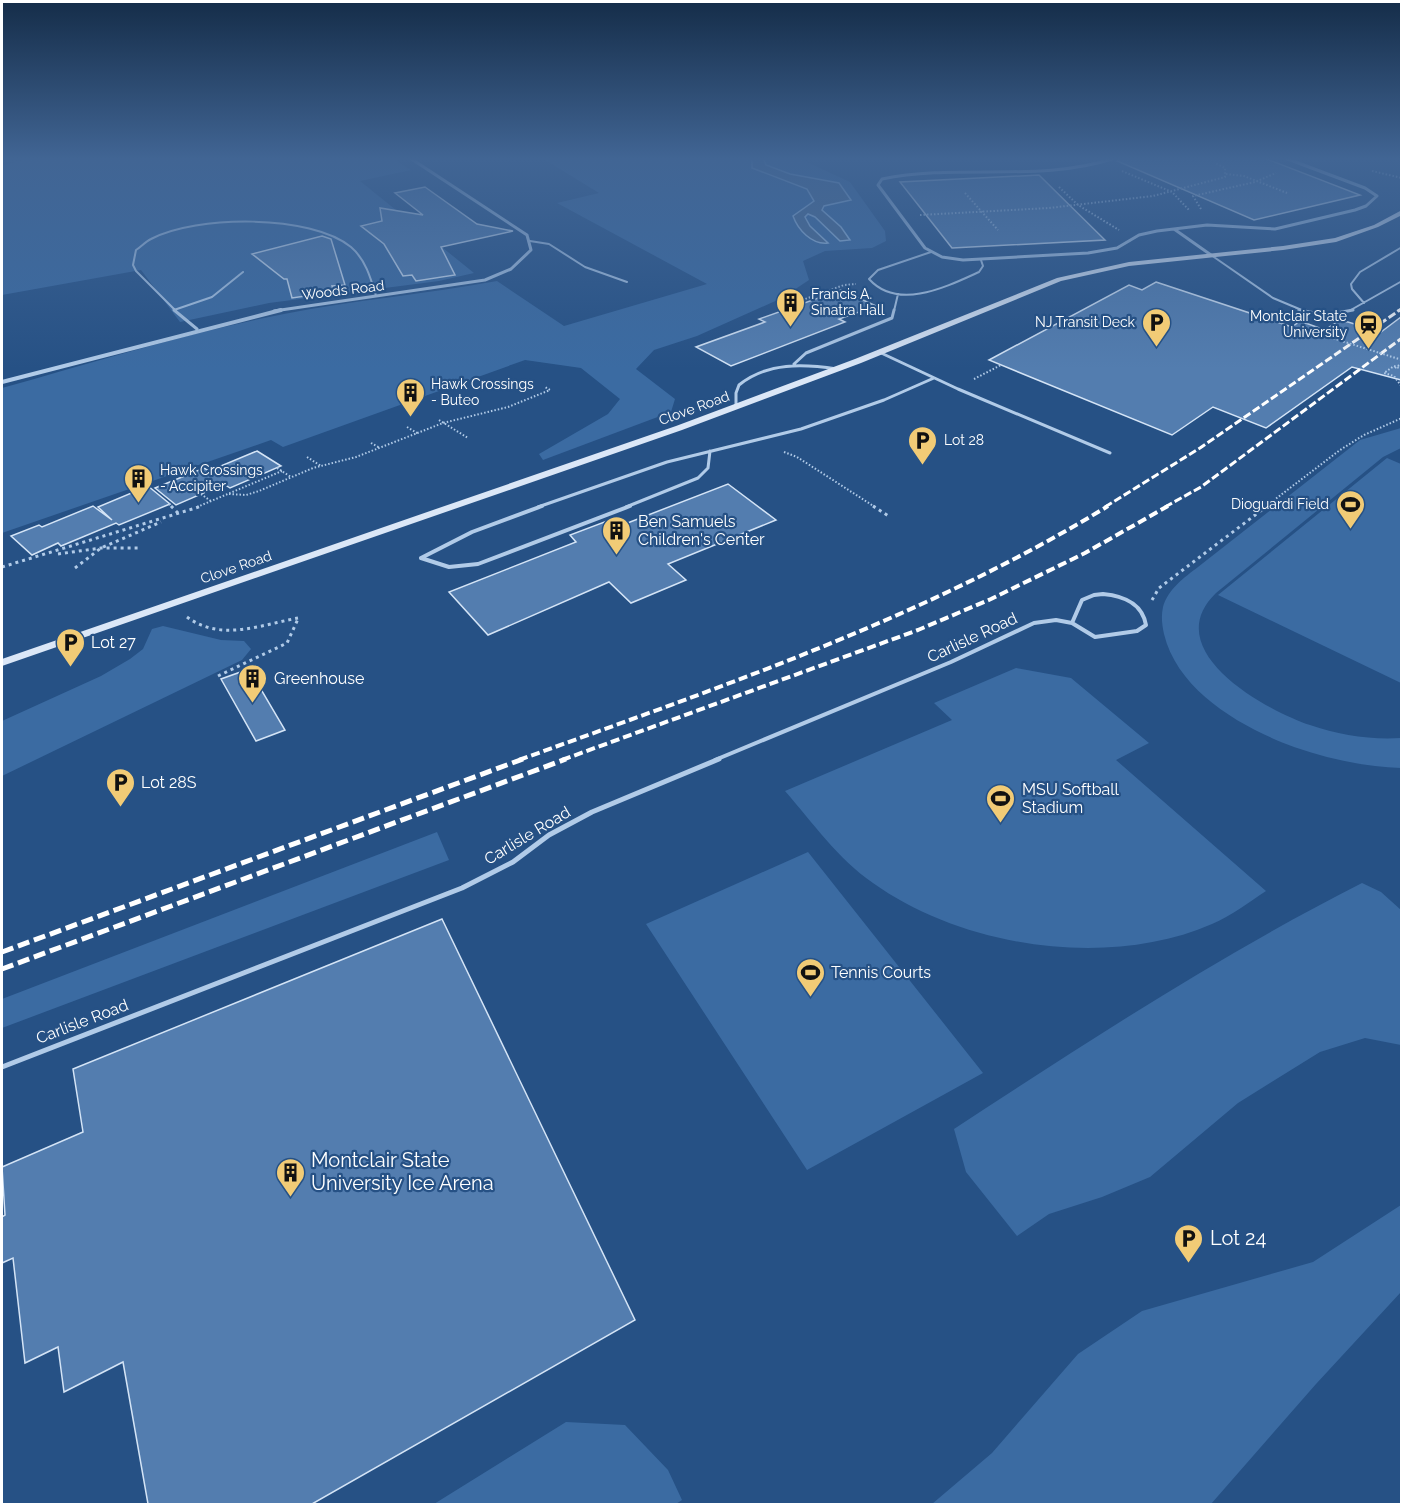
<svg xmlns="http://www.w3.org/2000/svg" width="1403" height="1506" font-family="Raleway,sans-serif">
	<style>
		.green { fill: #3b6ba2 }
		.water { fill: #4d6c91; stroke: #a5c6e8; stroke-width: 1.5 }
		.building { fill: #537daf; stroke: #d4e4f6; stroke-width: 1.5 }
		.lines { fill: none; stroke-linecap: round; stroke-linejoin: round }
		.path-far1 { stroke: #b1cbe8; stroke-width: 2; stroke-dasharray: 1.5 2; stroke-linecap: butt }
		.path { stroke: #b1cbe8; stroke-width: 3; stroke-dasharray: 3 4; stroke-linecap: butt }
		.lane-far3 { stroke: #b1cbe8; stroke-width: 2 }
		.lane-far2 { stroke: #b1cbe8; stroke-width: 3 }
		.lane-far1 { stroke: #b1cbe8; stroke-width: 4 }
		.lane { stroke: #b1cbe8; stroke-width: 5 }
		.street-far1 { stroke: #b1cbe8; stroke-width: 3 }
		.street { stroke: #b1cbe8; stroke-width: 4 }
		.secondary { fill: #dbe7f7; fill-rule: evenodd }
		.rail-far3 { stroke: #fff; stroke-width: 2; stroke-dasharray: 5 2; stroke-linecap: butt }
		.rail-far2 { stroke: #fff; stroke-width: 3; stroke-dasharray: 8 3; stroke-linecap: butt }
		.rail-far1 { stroke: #fff; stroke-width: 4; stroke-dasharray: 9 4; stroke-linecap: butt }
		.rail { stroke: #fff; stroke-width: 5; stroke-dasharray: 12 5; stroke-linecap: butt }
		.path-bridge { stroke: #b1cbe8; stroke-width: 2; stroke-dasharray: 1.5 2; stroke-linecap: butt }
		.labels { text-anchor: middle; stroke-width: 4.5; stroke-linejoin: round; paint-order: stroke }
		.far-street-label { font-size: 14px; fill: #fff; stroke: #265185 }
		.far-poi-label { font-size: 14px; fill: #fff; stroke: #265185; text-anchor: start }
		.poi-label { font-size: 16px; fill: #fff; stroke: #265185; text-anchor: start }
		.street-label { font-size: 16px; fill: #fff; stroke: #265185 }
		.near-poi-label { font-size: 20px; fill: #fff; stroke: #265185; text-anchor: start }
	</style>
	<rect width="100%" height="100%" fill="#265185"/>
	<path class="green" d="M30,158H392L411,170L360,181L474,273L439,281L269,303L180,322L141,270L2,295V166Z
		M542,158H798L850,182L885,231L886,241L872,248L825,251L803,261L809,280L782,298L697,336L654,350L636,369L675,399L671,412L543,460L539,454L608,414L620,399L581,368L525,360L283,447L271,440L2,533V388C95,362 189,332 284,314C355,300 426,294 497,281L564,326L707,284L557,203L599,193Z
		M1401,428V448L1383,457L1216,593C1157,650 1265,710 1310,725C1339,735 1371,740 1401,738V768C1365,767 1329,759 1294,747C1243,728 1178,692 1164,634C1162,625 1161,616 1163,607C1168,589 1185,577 1198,567L1360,440Z
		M1387,458L1401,464V683L1218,595Z
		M163,626L221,640L244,641L251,649L242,660L2,776V721L101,676L130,659L143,649L152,629Z
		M1016,668L1071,678L1149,743L1116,760L1266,891C1249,902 1231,916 1212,924C1109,969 964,948 873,883C838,859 813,823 785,791L952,720L934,703Z
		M437,832L449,860L2,1028V999Z
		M808,852L983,1073L807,1170L646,924Z
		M1362,883L1381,892L1401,910V1045L1365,1038L1320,1052L1238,1103L1150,1177L1102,1197L1049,1214L1017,1236L966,1172L954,1129C1087,1042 1220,955 1362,883Z
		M1401,1205V1292L1316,1384L1211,1504H932L992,1453L1078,1354L1142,1311L1313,1262Z
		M566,1422L625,1425L668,1470L682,1500L676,1504H434Z"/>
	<path class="water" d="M748,158H767L764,160L766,165L790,174L839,183L851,200L824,206L822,210L841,227L850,240L840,241L815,217L808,214L805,217L810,226L828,243C812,245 798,230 793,216L814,201L807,189L752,168V160Z"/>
	<path class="building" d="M1119,158H1264L1360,195L1254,220L1117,161Z
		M1039,175L1105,240L952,248L900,182Z
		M425,187L477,224L513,231L441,247L455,275L416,281L412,275L403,276L384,244L361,226L382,221L380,208L423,215L395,193Z
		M322,236L331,239L345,285L332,286L334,292L292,298L287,279H284L252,254Z
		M1156,282L1292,327L1300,321L1325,330L1338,321L1348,322L1381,332L1401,317V380L1352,367L1266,428L1213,407L1172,435L989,360L1129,285L1142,290Z
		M841,290L876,306L839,319L845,322L731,366L696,347L765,322L759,319Z
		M257,451L281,466L230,488L224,484L176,505L155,488L204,468L209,471Z
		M728,484L776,520L668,564L686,580L631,603L609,582L488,635L449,592L576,542L570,535L607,521L612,525L625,524Z
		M148,486L170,504L119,525L116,523L61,546L58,543L32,555L11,536L39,525L42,527L93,506L112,520L98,507Z
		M249,669L285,730L256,741L221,679Z
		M442,919L635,1320L312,1504H148L123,1362L64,1392L58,1347L25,1363L13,1258L2,1263V1217L5,1215L2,1167L83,1132L73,1069Z"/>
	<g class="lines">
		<path class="path-far1" d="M1122,171L1172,192L1189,210
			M1372,171L1402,178
			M1226,174L1244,176L1287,193
			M1059,187L1078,205L1119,230
			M965,193L998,230
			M1201,209L1193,196L1255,182L1276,173
			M920,215L1049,208L1153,196L1225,177V168L1215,163
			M782,311L783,307L844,285L856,284
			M1402,369L1394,366L1384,373L1394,376L1402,387
			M974,379L1001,365
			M439,420L468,438
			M407,427L419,434
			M371,443L380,448
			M784,452L797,457L875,507
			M307,457L321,466
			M277,468L291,477
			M201,494L212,502
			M229,494L246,495L259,491L313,468L356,457L443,423L508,407L550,390L545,387
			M169,504L172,507
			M197,507L282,471
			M1265,507L1340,450L1364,435L1402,418"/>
		<path class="path" d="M171,506L179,514
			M873,506L890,517
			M58,554L101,548H138
			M2,567L202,506
			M75,568L101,548L161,522
			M1152,600L1159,588L1267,506
			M187,617C221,642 260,625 298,618
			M218,676L287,643L298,619"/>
		<path class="lane-far3" d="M530,241L549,244L585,267L627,282
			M931,252L878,270L869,279C898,311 946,287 979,272L983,266L981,260
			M1211,255L1273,298L1304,311
			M1364,303L1352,289L1351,284L1360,272L1402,247
			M174,310L212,297L243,272
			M176,311L136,271L133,265L136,250C141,247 145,242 151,239C196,215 311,214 351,247C366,260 371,279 376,296
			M894,311L898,294
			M1349,311L1402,281"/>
		<path class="lane-far2" d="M174,310L197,329
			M1299,310L1326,315L1353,310
			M879,352L958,389L1110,453
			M794,364L806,353L892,318L894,310
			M736,407V393L739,385C767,362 804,364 837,369
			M538,507L667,462L801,429L884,400L934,378
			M626,507L698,478L708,468L710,451"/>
		<path class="lane-far1" d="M421,558L472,532L542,506
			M421,558L449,567L478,564L630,506
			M1103,594C1124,596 1142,603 1146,625L1137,631L1095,637L1072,623L1082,600L1094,595Z
			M715,760L951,662L1034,623L1056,620L1072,623"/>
		<path class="lane" d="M2,1067L462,888L513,862L549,835L592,812L719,759"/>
		<path class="street-far1" d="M1115,158C1040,183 959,163 882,179L878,185L925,248L942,257L963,260L1088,253L1117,248L1139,235L1157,231L1207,225L1275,229L1355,210L1366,206L1377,196L1365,188L1285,158
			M1174,229L1211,255
			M274,311L485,280L511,269L531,250L527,235L410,158"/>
		<path class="street" d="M2,382L281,310"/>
		<path class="secondary" d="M1402,210V215L1378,227L1336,242L1283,250L1129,266L1061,281L861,363L682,430L2,666V659L676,426L855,359L1057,278L1129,262L1283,246L1335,238L1374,225Z"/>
		<path class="rail-far3" d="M1397,311L1402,308"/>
		<path class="rail-far2" d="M1105,507L1200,448L1400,310
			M1165,507L1201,487L1402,338"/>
		<path class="rail-far1" d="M519,760C720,687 925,618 1108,506
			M562,760L918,630L991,599L1085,553L1168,506"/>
		<path class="rail" d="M2,952L523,759
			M2,969L566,759"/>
		<path class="path-bridge" d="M1340,330L1329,337L1402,360
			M1395,368L1402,363"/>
	</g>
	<linearGradient id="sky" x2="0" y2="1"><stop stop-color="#152d49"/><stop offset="0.43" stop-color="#416594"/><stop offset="1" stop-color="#416594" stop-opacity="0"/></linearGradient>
	<rect width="1403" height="369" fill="url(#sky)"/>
	<defs>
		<symbol id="building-pin" viewBox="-11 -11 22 30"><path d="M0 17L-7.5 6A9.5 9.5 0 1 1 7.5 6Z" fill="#f1cb76" stroke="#265185"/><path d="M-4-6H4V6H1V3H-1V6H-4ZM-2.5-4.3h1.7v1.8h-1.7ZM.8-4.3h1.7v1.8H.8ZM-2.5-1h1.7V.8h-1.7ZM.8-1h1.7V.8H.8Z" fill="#111"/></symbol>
		<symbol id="parking-pin" viewBox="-11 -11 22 30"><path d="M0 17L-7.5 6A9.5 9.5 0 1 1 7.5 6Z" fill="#f1cb76" stroke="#265185"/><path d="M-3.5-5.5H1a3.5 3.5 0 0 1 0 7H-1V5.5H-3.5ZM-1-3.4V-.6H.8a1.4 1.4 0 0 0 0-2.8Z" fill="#111"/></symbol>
		<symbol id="station-pin" viewBox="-11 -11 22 30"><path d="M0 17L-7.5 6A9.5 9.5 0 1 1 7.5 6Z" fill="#f1cb76" stroke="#265185"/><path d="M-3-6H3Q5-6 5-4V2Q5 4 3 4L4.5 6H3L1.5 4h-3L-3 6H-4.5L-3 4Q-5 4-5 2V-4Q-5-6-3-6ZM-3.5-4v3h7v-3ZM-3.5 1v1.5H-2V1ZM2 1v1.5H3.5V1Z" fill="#111"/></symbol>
		<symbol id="stadium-pin" viewBox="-11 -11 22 30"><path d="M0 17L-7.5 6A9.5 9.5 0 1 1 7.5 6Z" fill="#f1cb76" stroke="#265185"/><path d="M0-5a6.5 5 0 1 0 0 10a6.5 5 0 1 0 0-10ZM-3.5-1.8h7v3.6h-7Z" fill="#111"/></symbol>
	</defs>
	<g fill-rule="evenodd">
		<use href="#building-pin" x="774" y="286" width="33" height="45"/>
		<use href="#parking-pin" x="1140" y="306" width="33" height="45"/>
		<use href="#station-pin" x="1352" y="308" width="33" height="45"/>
		<use href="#building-pin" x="394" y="376" width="33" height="45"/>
		<use href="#parking-pin" x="906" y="424" width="33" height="45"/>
		<use href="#building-pin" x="122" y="462" width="33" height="45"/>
		<use href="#stadium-pin" x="1334" y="488" width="33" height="45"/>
		<use href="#building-pin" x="600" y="514" width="33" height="45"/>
		<use href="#parking-pin" x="54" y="626" width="33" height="45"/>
		<use href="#building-pin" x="236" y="662" width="33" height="45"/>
		<use href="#parking-pin" x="104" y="766" width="33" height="45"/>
		<use href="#stadium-pin" x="984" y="782" width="33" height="45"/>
		<use href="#stadium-pin" x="794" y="956" width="33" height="45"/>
		<use href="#building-pin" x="274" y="1156" width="33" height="45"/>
		<use href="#parking-pin" x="1172" y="1222" width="33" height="45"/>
	</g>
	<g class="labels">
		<g class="far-street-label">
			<text transform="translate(343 290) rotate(-7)" y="5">Woods Road</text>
			<text transform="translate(694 408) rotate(-20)" y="5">Clove Road</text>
			<text transform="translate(236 567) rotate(-19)" y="5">Clove Road</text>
		</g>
		<g class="far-poi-label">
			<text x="811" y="299">Francis A.<tspan x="811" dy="16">Sinatra Hall</tspan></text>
			<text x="1347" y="321" text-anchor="end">Montclair State<tspan x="1347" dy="16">University</tspan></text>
			<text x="1135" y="327" text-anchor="end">NJ Transit Deck</text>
			<text x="431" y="389">Hawk Crossings<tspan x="431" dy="16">- Buteo</tspan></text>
			<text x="944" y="445">Lot 28</text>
			<text x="160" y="475">Hawk Crossings<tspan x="160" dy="16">- Accipiter</tspan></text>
			<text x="1329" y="509" text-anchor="end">Dioguardi Field</text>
		</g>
		<g class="poi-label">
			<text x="638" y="527">Ben Samuels<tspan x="638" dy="18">Children's Center</tspan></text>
			<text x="91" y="648">Lot 27</text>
			<text x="274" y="684">Greenhouse</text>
			<text x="141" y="788">Lot 28S</text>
			<text x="1022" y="795">MSU Softball<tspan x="1022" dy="18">Stadium</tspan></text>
			<text x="831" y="978">Tennis Courts</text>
		</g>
		<g class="street-label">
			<text transform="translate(972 637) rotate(-25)" y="6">Carlisle Road</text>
			<text transform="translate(527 835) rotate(-31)" y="6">Carlisle Road</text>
			<text transform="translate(82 1021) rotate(-21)" y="6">Carlisle Road</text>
		</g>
		<g class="near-poi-label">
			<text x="311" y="1167">Montclair State<tspan x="311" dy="23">University Ice Arena</tspan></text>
			<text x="1210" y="1245">Lot 24</text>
		</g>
	</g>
	<rect width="1403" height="1506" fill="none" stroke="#ffffff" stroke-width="6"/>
</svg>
